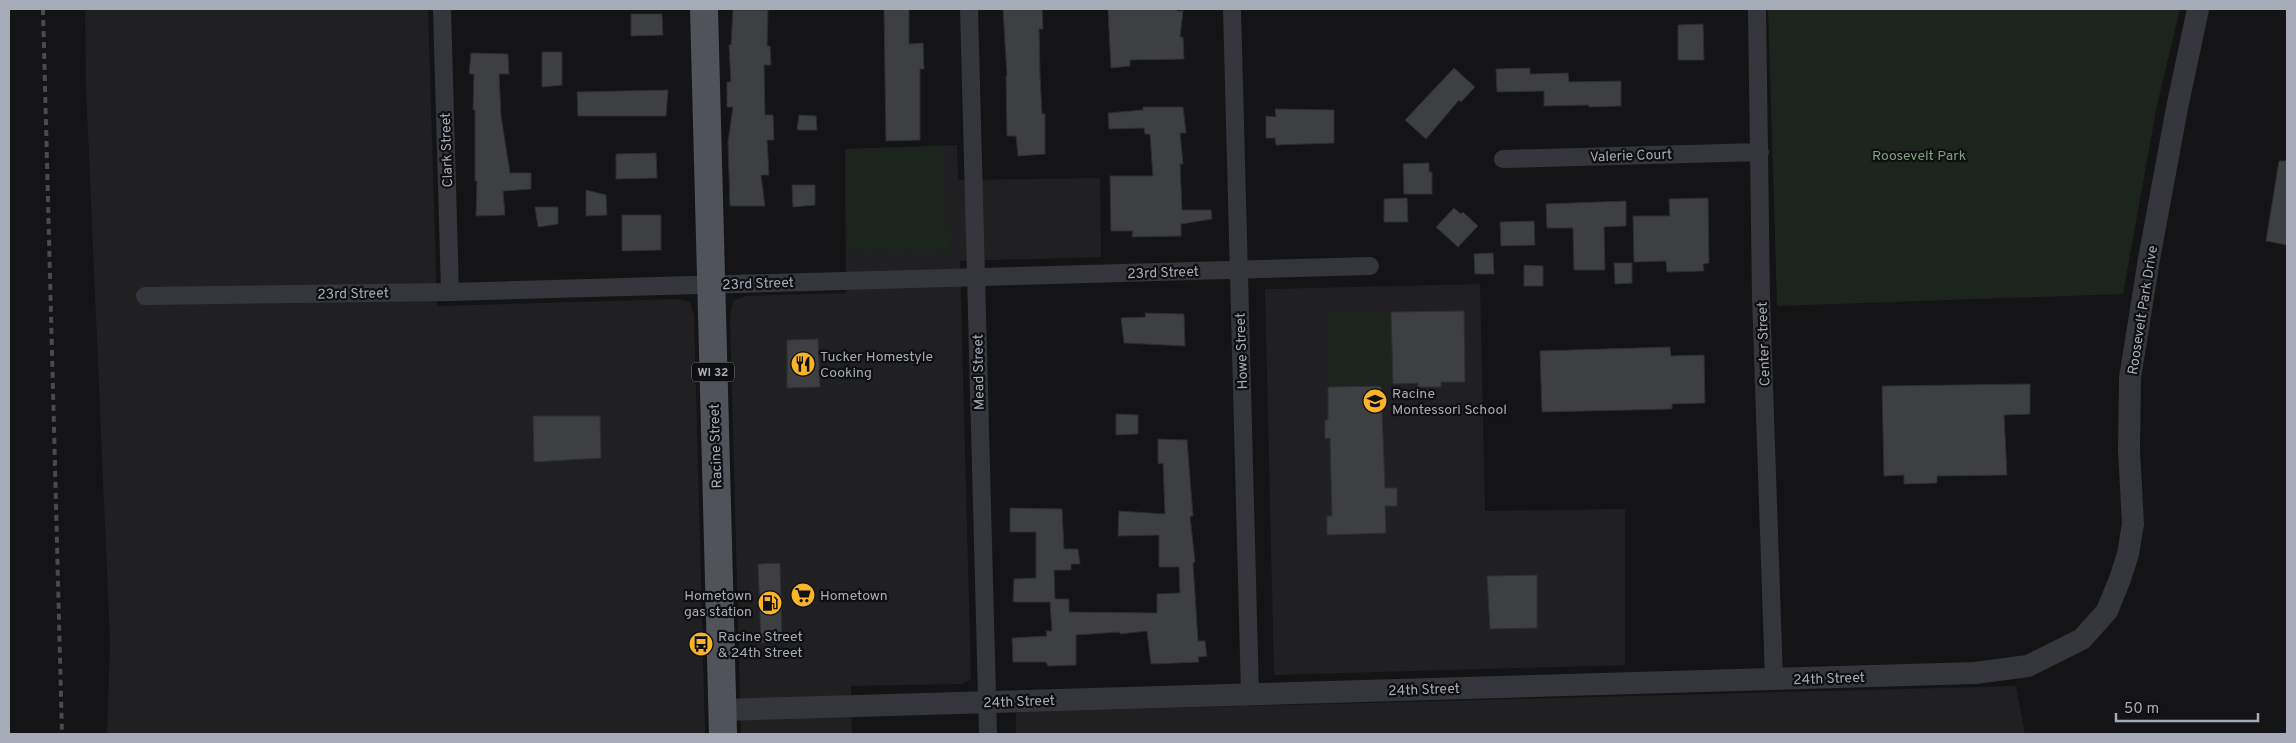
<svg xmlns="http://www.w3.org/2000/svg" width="2296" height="743" font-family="Overpass,sans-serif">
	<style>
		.built { fill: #202023 }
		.green { fill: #1c241d }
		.building { fill: #3e3f43; stroke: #2e2e32 }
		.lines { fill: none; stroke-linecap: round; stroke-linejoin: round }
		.minor { stroke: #35363b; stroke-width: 18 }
		.tertiary { stroke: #35363b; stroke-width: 22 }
		.primary { stroke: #51535a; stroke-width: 28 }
		.rail { stroke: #484a50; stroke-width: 4; stroke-dasharray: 6 5; stroke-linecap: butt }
		.labels { text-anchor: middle; stroke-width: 4.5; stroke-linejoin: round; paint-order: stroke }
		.shield { fill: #0f0f11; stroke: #787c85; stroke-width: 1 }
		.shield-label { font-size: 12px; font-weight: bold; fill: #a5abb7 }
		.street-label { font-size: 14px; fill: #a5abb7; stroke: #0f0f11 }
		.park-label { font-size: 14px; fill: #7ba37e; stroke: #0f0f11 }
		.poi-label { font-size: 14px; fill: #a5abb7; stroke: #0f0f11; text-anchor: start }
	</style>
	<rect width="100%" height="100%" fill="#141416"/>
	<path class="built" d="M85,9H428L437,306L678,299L690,302L694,316L705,734H107L110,641L86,87Z
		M957,145L958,180L1100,178L1101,257L960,261L971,679L961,684L851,686L852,734H741L730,320L732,305L735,300L746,296L846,293L845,149Z
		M1480,284L1485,511L1625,509V665L1274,675L1265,289Z
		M2016,686L2025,734H1016V712Z"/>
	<path class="green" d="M1768,9H2180L2157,105L2123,294L1777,306Z
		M941,146L949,252L846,251L845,149Z
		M1328,315H1392L1393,385L1329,388Z"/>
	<path class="building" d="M884,9H909V44L923,43L924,69H920V140L886,141Z
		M1003,9H1042L1043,29H1039L1040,75L1042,114H1045V154L1018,156L1016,136H1007L1006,76L1007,75Z
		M1108,9H1177V11H1183L1180,37H1183L1184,59L1130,60V66L1111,68Z
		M733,10H768L767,46H770L771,65H764L765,115H773L774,140H767L769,175H761L765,206H730L728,142L733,107H727V82H731L729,45H731Z
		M631,14H662L663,35L631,36Z
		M1703,24L1704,60H1678V25Z
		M542,52H562V85L542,87Z
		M471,53L508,54L509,74H499L501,116L510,173H531V189L503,191L505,215L476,216L477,181H475V110H473L474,74H469Z
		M1454,68L1475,87L1461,102L1459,100L1426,139L1405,120Z
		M1530,68V74L1568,73L1569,82L1621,81V106L1589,107V105L1544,106V91L1497,92L1496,69Z
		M668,90L666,116H578L577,92Z
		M1143,107H1183L1186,133H1180L1183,164H1180L1182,210H1211L1212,219L1181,224V236L1132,237L1133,231H1111L1110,176H1153L1150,134H1145L1144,128L1109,129L1108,113L1143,110Z
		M1275,109L1334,110V143L1276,145L1275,138H1266V116L1276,117Z
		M799,115L816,116L817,130H797Z
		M656,153L657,178L616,179V154Z
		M2279,161H2287V245L2266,241Z
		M1429,163V172H1432V194H1404L1403,164Z
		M792,185H815V205L793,207Z
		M586,190L606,195L607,215L586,216Z
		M1407,198L1408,222H1384V199Z
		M1708,198L1709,263L1703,264L1704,271L1667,272L1666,261L1634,262L1633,216H1670L1669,199Z
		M1626,201V226L1604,227L1605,270H1574L1573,228H1547L1546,204Z
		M535,207H558V224L538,227Z
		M1454,208L1461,214L1463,212L1478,226L1458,247L1436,227Z
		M622,215H661V250L622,251Z
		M1534,221L1535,245L1501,246L1500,222Z
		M1493,253L1494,274H1475L1474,254Z
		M1614,263H1632V283L1615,284Z
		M1524,265L1543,266V286H1524Z
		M1464,311L1465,382H1441V387H1418V383L1393,384L1391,312Z
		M1145,313L1184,314L1185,346L1124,343L1121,318L1146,317Z
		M818,339L820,387L787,388V340Z
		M1670,347L1671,356L1704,355L1705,403L1672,404V409L1542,412L1540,351Z
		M2030,384V414L2004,415L2007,475L1937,476V483L1904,484V475L1884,476L1882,386Z
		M1381,386L1385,488H1397V506H1385L1386,533L1327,535V516H1332L1330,438L1325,439V420H1328V387Z
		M1116,414L1138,415V434L1116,435Z
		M533,416H600L601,458L534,462Z
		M1158,439L1187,440L1193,516H1190L1195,562L1193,563L1198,641H1205L1207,656L1198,657L1199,662L1151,664L1147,631L1120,634V632L1076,635V665L1048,666L1046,662H1013L1012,638L1047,636L1046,631H1052L1050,602H1013L1014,579L1036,578V532H1010V508L1062,509L1064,549H1078L1080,564H1071V570H1054L1055,599H1069V612L1157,613V594L1180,593L1179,567H1159V535L1118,536L1119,511L1165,514L1163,463L1158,464Z
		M780,563L782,642L761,643L758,564Z
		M1537,575V628L1490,629L1487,576Z"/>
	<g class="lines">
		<path class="minor" d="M442,9L450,292
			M969,9L988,734
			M1232,9L1250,694
			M1757,9L1761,298L1774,679
			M1503,159L1760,152
			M145,296L450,292L1370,266"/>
		<path class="tertiary" d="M722,710L1975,673L2028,666L2082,639L2107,611L2120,579L2128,554L2133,524L2129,450L2130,378L2149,259L2177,108L2198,9"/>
		<path class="primary" d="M704,9L723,734"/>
		<path class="rail" d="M43,9L62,734"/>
	</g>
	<defs>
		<symbol id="restaurant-disc" viewBox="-11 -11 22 22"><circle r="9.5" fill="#f9b429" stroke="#0f0f11"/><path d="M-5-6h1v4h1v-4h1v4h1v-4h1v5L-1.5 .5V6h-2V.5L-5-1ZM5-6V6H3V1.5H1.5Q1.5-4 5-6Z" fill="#111"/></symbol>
		<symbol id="school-disc" viewBox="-11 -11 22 22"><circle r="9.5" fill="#f9b429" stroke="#0f0f11"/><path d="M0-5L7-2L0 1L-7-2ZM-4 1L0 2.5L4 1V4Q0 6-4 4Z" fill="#111"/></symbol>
		<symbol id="supermarket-disc" viewBox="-11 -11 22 22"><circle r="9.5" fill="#f9b429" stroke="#0f0f11"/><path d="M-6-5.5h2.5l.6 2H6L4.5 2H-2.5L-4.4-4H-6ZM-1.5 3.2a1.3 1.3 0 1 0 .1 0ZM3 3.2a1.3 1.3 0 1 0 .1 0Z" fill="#111"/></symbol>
		<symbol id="fuel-disc" viewBox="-11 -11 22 22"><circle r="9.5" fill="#f9b429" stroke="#0f0f11"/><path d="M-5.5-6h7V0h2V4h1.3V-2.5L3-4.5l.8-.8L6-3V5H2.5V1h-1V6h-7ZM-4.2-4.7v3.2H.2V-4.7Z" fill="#111"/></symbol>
		<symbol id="bus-disc" viewBox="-11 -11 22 22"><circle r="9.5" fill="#f9b429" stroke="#0f0f11"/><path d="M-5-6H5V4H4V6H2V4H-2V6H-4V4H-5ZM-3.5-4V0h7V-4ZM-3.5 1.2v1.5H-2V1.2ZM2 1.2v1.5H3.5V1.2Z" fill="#111"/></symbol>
	</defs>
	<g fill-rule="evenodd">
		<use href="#restaurant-disc" x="789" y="350" width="28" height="28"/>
		<use href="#school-disc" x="1361" y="387" width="28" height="28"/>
		<use href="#supermarket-disc" x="789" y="581" width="28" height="28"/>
		<use href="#fuel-disc" x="756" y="589" width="28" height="28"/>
		<use href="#bus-disc" x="687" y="630" width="28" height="28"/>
	</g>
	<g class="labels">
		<rect class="shield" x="692" y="362.5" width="42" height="19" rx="4"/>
		<g class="shield-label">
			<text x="713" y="376">WI 32</text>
		</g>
		<g class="street-label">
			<text transform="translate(446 150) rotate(-92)" y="5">Clark Street</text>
			<text transform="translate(1631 155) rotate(-2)" y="5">Valerie Court</text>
			<text transform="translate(1163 272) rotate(-2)" y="5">23rd Street</text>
			<text transform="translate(758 283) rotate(-2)" y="5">23rd Street</text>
			<text transform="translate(353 293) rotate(-1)" y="5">23rd Street</text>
			<text transform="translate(2142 310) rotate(-81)" y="5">Roosevelt Park Drive</text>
			<text transform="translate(1763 344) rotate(-92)" y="5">Center Street</text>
			<text transform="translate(1241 351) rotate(-92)" y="5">Howe Street</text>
			<text transform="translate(978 372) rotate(-91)" y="5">Mead Street</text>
			<text transform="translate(715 446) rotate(-92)" y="5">Racine Street</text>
			<text transform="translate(1829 678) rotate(-2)" y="5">24th Street</text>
			<text transform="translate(1424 689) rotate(-2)" y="5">24th Street</text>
			<text transform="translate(1019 701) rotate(-2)" y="5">24th Street</text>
		</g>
		<g class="park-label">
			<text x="1919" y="160">Roosevelt Park</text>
		</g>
		<g class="poi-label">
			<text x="820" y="361">Tucker Homestyle<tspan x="820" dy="16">Cooking</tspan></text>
			<text x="1392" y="398">Racine<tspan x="1392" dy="16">Montessori School</tspan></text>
			<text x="752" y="600" text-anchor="end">Hometown<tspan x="752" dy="16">gas station</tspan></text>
			<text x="820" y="600">Hometown</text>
			<text x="718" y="641">Racine Street<tspan x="718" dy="16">&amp; 24th Street</tspan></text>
		</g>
	</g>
	<rect width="2296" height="743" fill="none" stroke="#a5abb7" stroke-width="20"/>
	<path d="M2116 713v8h142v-8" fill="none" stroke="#a5abb7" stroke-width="2.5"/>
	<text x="2124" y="713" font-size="15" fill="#a5abb7" stroke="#0f0f11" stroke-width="4" paint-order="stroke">50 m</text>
</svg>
